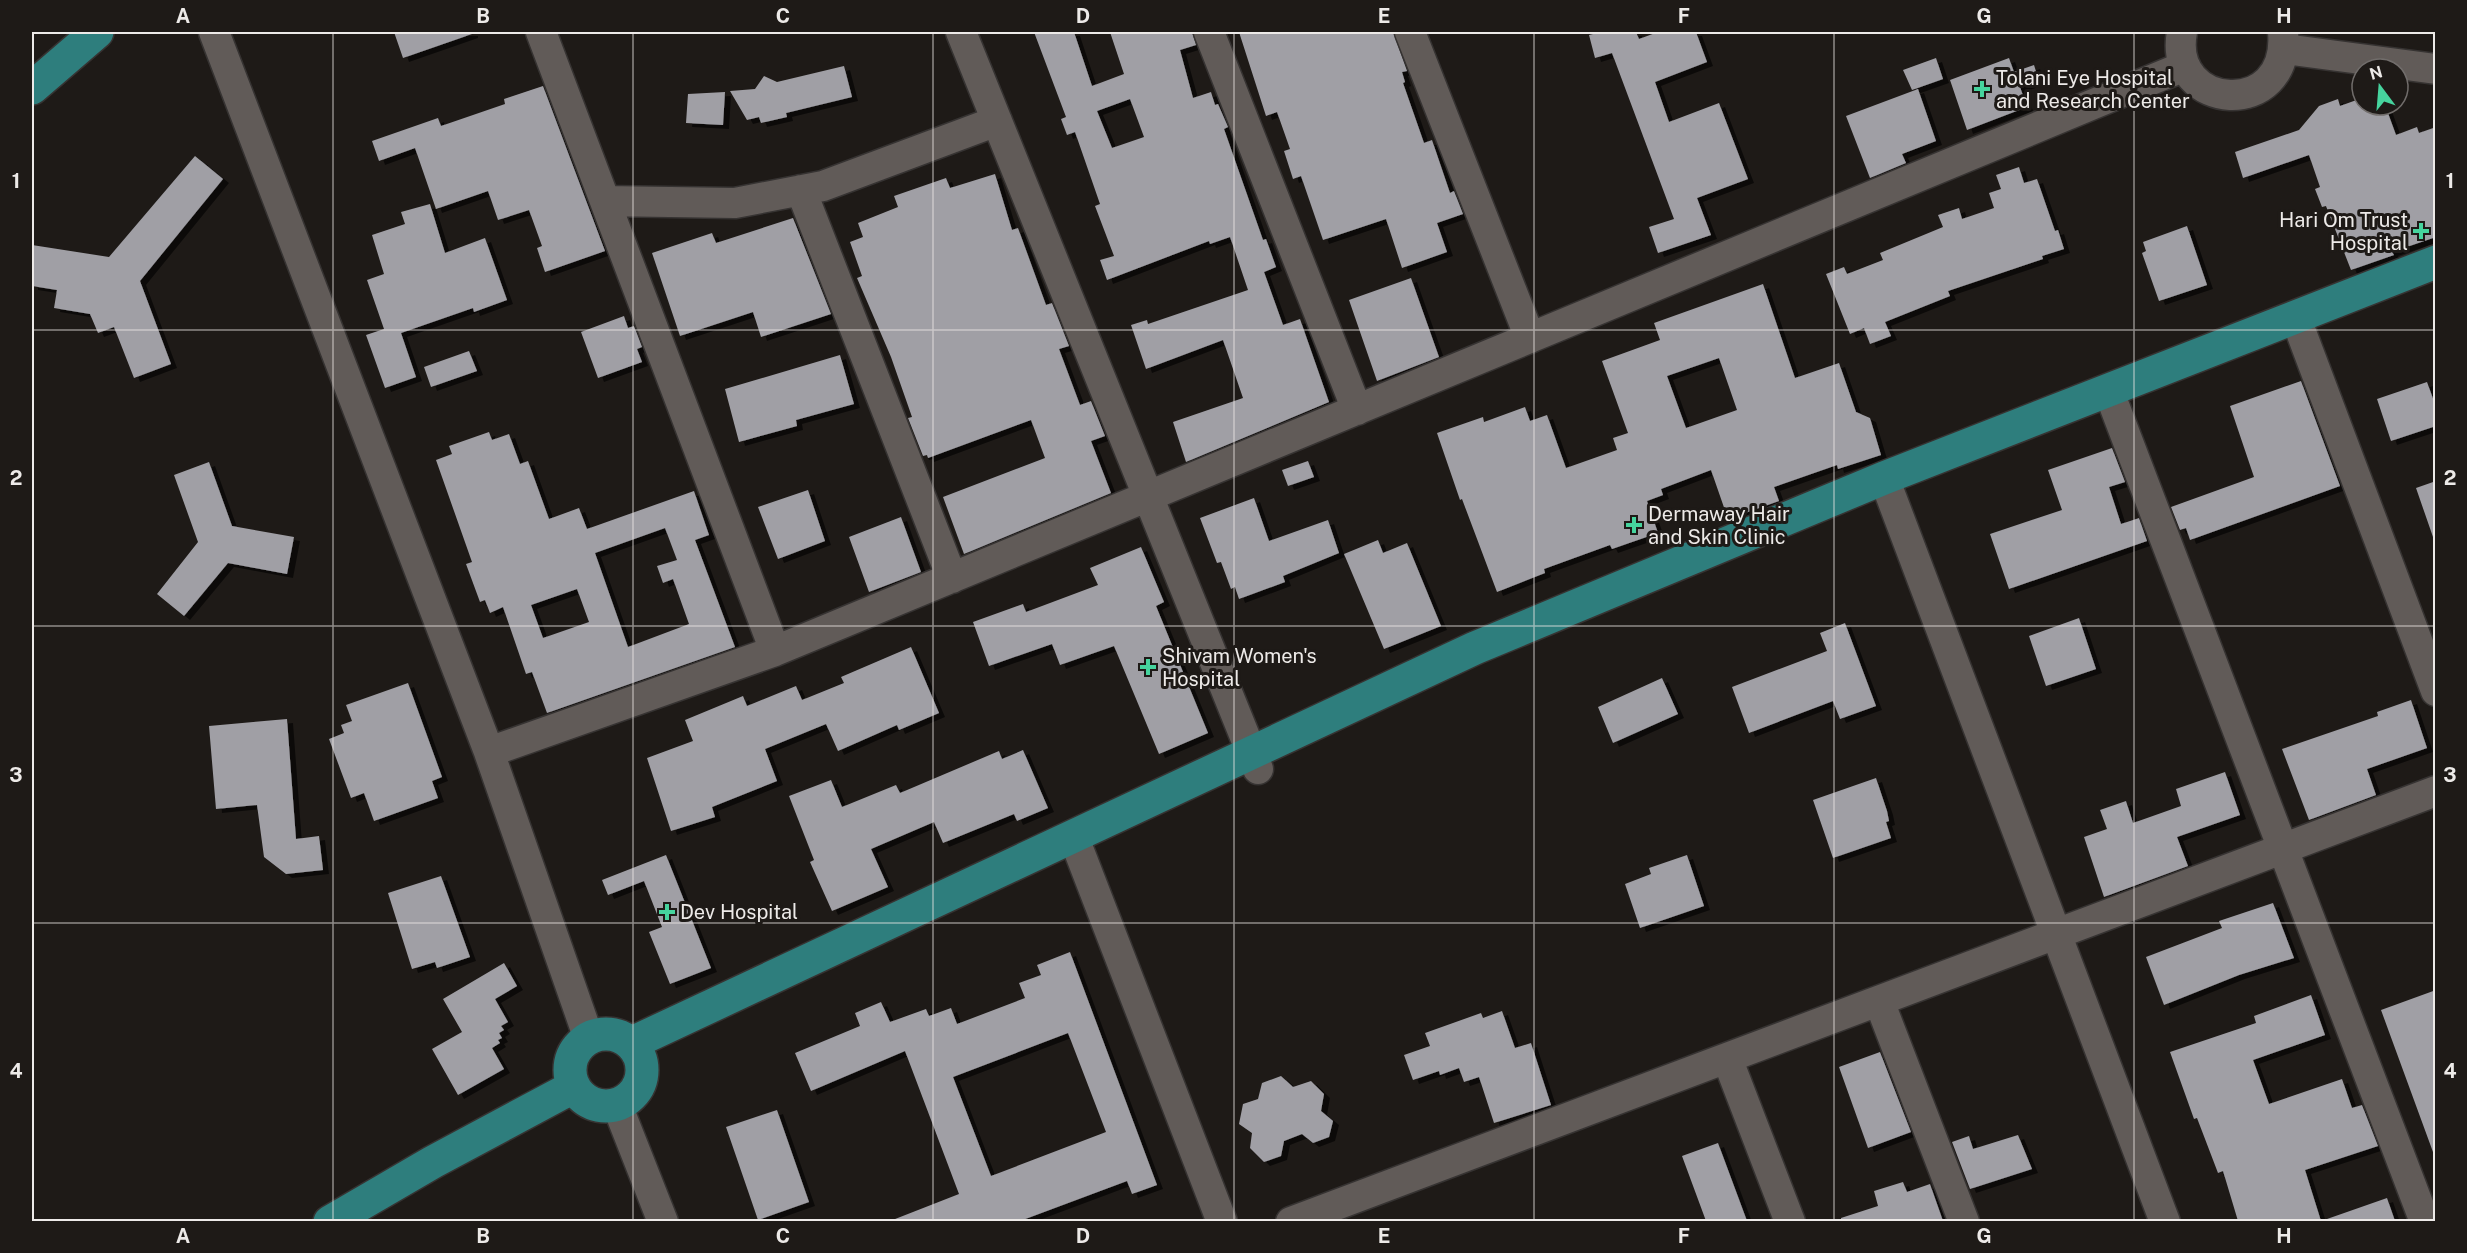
<svg xmlns="http://www.w3.org/2000/svg" width="2467" height="1253" font-family="'Public Sans',sans-serif">
	<style>
		.building { fill: #a09fa5; fill-rule: evenodd; filter: url(#shadow) }
		.lines { fill: none; stroke-linecap: round; stroke-linejoin: round }
		.minor-casing { stroke: #363332; stroke-width: 33 }
		.major-casing { stroke: #363332; stroke-width: 36 }
		.minor { stroke: #615b58; stroke-width: 30 }
		.major { stroke: #2e7e7d; stroke-width: 33 }
		.grid { fill: none; stroke: #edeae8; stroke-width: 1.5; stroke-opacity: 0.55 }
		.poi-dot { fill: #46d49e; stroke: #1e1a17; stroke-width: 2 }
		.labels { text-anchor: middle; stroke-width: 6; stroke-linejoin: round; paint-order: stroke }
		.poi-label { font-size: 20px; fill: #edeae8; stroke: #1e1a17; text-anchor: start }
		.neatline { fill: none; stroke: #edeae8; stroke-width: 2 }
		.grid-label { font-size: 20px; text-anchor: middle; font-weight: bold; fill: #edeae8 }
	</style>
	<defs>
		<filter id="shadow"><feDropShadow dx="6" dy="4" stdDeviation="0" flood-color="#0009"/></filter>
	</defs>
	<rect width="100%" height="100%" fill="#1e1a17"/>
	<path class="building" d="M394,32H472V34L403,58Z
		M1034,32H1074L1092,86L1124,74L1110,32H1192L1196,45L1180,50L1193,98L1211,92L1215,105L1218,104L1228,127L1224,129L1263,240L1266,239L1276,267L1264,272L1283,325L1300,319L1329,402L1186,462L1173,422L1243,398L1223,340L1146,369L1131,325L1147,320L1148,324L1248,290L1230,237L1210,244L1209,241L1107,280L1100,260L1114,256L1095,206L1100,204L1075,132L1067,135L1061,119L1066,117ZM1130,99L1144,137L1112,148L1097,111Z
		M1239,32H1393L1407,71L1402,72L1405,82L1403,83L1424,143L1432,140L1450,193L1454,191L1463,214L1437,223L1447,252L1402,268L1386,219L1323,240L1301,176L1293,179L1284,151L1290,149L1277,112L1266,116Z
		M1601,32H1636L1639,39L1658,32H1696L1707,62L1655,82L1669,122L1719,103L1748,179L1697,198L1711,235L1658,253L1649,227L1674,219L1612,53L1595,58L1589,35Z
		M1936,58L1943,79L1912,90L1903,70Z
		M2009,58L2014,72L2034,65L2039,81L2020,87L2027,107L1967,130L1950,80Z
		M844,66L852,97L786,113L787,117L761,123L759,117L747,120L730,91L755,89L764,76L777,82Z
		M543,86L605,251L545,272L537,248L542,246L529,210L498,220L488,191L436,209L415,148L379,161L372,141L438,118L441,126L505,104L504,99Z
		M1918,89L1936,141L1902,154L1906,163L1870,178L1846,116Z
		M725,92L723,125L686,123L688,94Z
		M2362,98V105H2385L2396,135L2417,127L2419,133L2436,127V237L2392,252L2394,255L2351,270L2326,206L2322,207L2315,189L2320,187L2309,155L2243,178L2235,152L2299,130L2319,106L2338,99L2340,106Z
		M195,156L223,179L140,281L171,364L134,378L114,327L98,333L90,314L54,308L57,290L32,286V245L109,257Z
		M2019,167L2024,183L2037,179L2055,231L2058,230L2064,249L2042,256L2043,259L1948,291L1950,296L1885,322L1891,336L1870,344L1864,328L1850,334L1826,274L1844,267L1847,274L1883,260L1880,253L1943,227L1938,215L1959,208L1962,219L1994,208L1989,193L2001,189L1996,175Z
		M995,174L1012,230L1018,228L1046,305L1052,303L1069,346L1059,349L1080,405L1091,401L1105,436L1091,441L1111,493L964,554L943,497L1045,458L1031,420L928,458L927,455L923,456L908,418L912,417L891,357L857,278L862,276L850,242L863,237L858,223L898,207L894,196L946,178L950,188Z
		M430,204L445,253L485,238L507,300L474,312L473,308L401,333L416,377L385,388L366,335L384,329L367,280L384,274L372,235L405,224L401,212Z
		M793,218L831,314L761,337L753,312L680,336L652,253L712,233L716,243Z
		M2187,226L2207,285L2159,301L2142,253L2146,251L2143,242Z
		M1411,278L1439,357L1377,381L1349,300Z
		M1763,284L1795,378L1839,363L1856,412L1870,418L1881,455L1838,469L1837,465L1774,487L1779,501L1728,519L1711,470L1661,489L1663,495L1647,501L1658,533L1612,549L1610,545L1544,569L1545,573L1497,592L1462,499L1460,500L1437,433L1483,417L1484,422L1525,407L1530,421L1547,415L1566,468L1617,450L1613,438L1628,433L1602,361L1660,340L1654,323ZM1719,358L1737,410L1686,428L1667,376Z
		M624,316L628,328L634,326L642,347L637,349L642,362L598,378L581,332Z
		M469,351L477,371L431,387L424,367Z
		M840,355L854,404L796,420L797,426L739,442L725,389Z
		M2301,381L2340,486L2190,540L2186,528L2180,530L2171,507L2254,477L2230,406Z
		M2427,382L2436,407V426L2391,441L2377,399Z
		M489,432L492,440L509,434L520,464L528,461L549,519L579,508L587,529L694,491L709,535L695,540L735,647L547,713L532,672L526,674L503,607L490,613L485,600L480,602L466,564L472,562L436,460L452,454L449,446ZM665,528L677,560L657,566L663,583L673,579L689,624L628,647L595,553ZM577,589L589,622L543,638L531,605Z
		M2112,448L2125,482L2109,487L2121,524L2139,518L2147,541L2009,589L1990,534L2062,510L2048,470Z
		M1308,461L1314,477L1288,486L1282,470Z
		M209,462L232,526L294,537L287,574L228,563L184,616L157,594L198,542L174,475Z
		M2436,481V537H2433L2416,488Z
		M808,490L825,541L778,559L758,507Z
		M1254,498L1269,541L1328,520L1339,553L1283,576L1285,582L1239,599L1235,587L1231,589L1221,562L1217,563L1200,518Z
		M901,517L921,572L869,592L849,537Z
		M1378,540L1383,553L1407,543L1441,626L1384,649L1344,554Z
		M1141,547L1164,602L1156,606L1208,733L1159,754L1114,646L1060,665L1052,644L989,666L973,622L1023,604L1026,612L1098,585L1090,568Z
		M2079,618L2096,669L2046,686L2029,636Z
		M1845,623L1876,706L1840,719L1833,701L1749,733L1732,687L1827,651L1820,633Z
		M911,647L939,713L899,730L897,725L838,751L826,724L765,749L777,781L712,807L715,817L671,831L647,758L693,741L685,720L743,696L747,706L796,686L802,700L844,683L841,677Z
		M1662,678L1678,714L1613,743L1598,707Z
		M408,683L442,777L432,781L438,798L374,821L364,793L351,798L329,739L344,733L341,725L352,721L346,705Z
		M2411,700L2427,748L2367,769L2376,795L2309,820L2282,749L2378,716L2377,712Z
		M287,719L296,839L319,836L323,870L286,874L264,857L257,805L216,809L209,726Z
		M1023,750L1048,808L1017,821L1014,814L943,843L934,822L871,849L888,887L832,911L810,862L814,860L789,796L831,780L842,807L896,785L900,793L999,751L1002,759Z
		M2225,772L2240,815L2177,837L2188,866L2104,897L2084,837L2107,829L2100,810L2126,801L2133,823L2181,806L2176,789Z
		M1876,778L1887,811L1889,821L1886,822L1891,838L1833,858L1813,800Z
		M666,855L711,968L670,984L649,932L662,927L644,881L608,895L602,880Z
		M1687,855L1704,906L1640,928L1625,884L1651,874L1649,868Z
		M441,876L470,957L437,968L435,962L412,969L388,893Z
		M2273,903L2294,958L2239,975L2164,1005L2146,957L2222,928L2219,921Z
		M1070,952L1157,1185L1132,1194L1127,1181L1020,1221H890L959,1194L905,1051L811,1091L795,1053L860,1026L855,1013L881,1002L890,1022L926,1009L929,1016L951,1008L957,1024L1025,998L1019,983L1041,975L1037,965ZM1068,1033L1106,1132L991,1176L953,1077Z
		M504,963L517,986L495,999L508,1022L501,1026L504,1030L499,1033L502,1038L498,1040L500,1043L492,1048L504,1069L458,1095L432,1049L462,1032L443,999Z
		M2436,990V1152H2433L2381,1010Z
		M2311,995L2325,1035L2253,1060L2269,1104L2342,1079L2352,1108L2362,1105L2378,1146L2305,1170L2321,1221H2238L2223,1171L2218,1173L2197,1118L2194,1119L2170,1052L2256,1023L2254,1016Z
		M1502,1011L1515,1048L1531,1043L1551,1105L1494,1123L1479,1077L1464,1082L1459,1068L1440,1075L1439,1071L1413,1080L1404,1055L1430,1046L1425,1033L1481,1013L1483,1018Z
		M1880,1052L1911,1132L1868,1148L1839,1067Z
		M1281,1076L1293,1087L1311,1081L1324,1094L1321,1111L1333,1121L1329,1137L1313,1143L1302,1134L1284,1141L1281,1156L1264,1162L1250,1148L1252,1133L1239,1124L1243,1104L1258,1099L1262,1083Z
		M777,1110L809,1202L758,1220L726,1127Z
		M2018,1135L2032,1169L1970,1189L1952,1142L1969,1136L1973,1149Z
		M1718,1143L1747,1221H1706L1682,1156Z
		M1903,1182L1907,1192L1930,1184L1943,1221H1841V1218L1878,1206L1874,1191Z
		M2387,1198L2395,1221H2328L2327,1219Z"/>
	<g class="lines">
		<defs>
			<path id="minor" d="M214,32L489,752L589,1039
				M541,32L775,651
				M961,32L1258,769
				M1209,32L1357,410
				M1410,32L1530,338
				M2182,32C2167,111 2291,121 2283,32
				M2285,49L2436,69
				M801,190L952,578
				M605,201L735,203L823,186L997,121
				M2301,332L2436,691
				M2114,405L2425,1222
				M1884,478L2165,1222
				M489,752L775,651L2185,66
				M1074,838L1222,1222
				M1879,1001L1964,1222
				M1727,1058L1790,1222
				M617,1105L663,1222
				M1291,1222L2436,791"/>
			<path id="major" d="M32,88L97,32
				M570 1070a36 36 0 1 1 72 0a36 36 0 1 1-72 0Z
				M632,1043L1475,648L1884,478L2436,262
				M330,1222L433,1162L573,1087"/>
		</defs>
		<use href="#minor" class="minor-casing"/>
		<use href="#major" class="major-casing"/>
		<use href="#minor" class="minor"/>
		<use href="#major" class="major"/>
	</g>
	<path class="grid" d="M333,32V1222M633,32V1222M933,32V1222M1234,32V1222M1534,32V1222M1834,32V1222M2134,32V1222M32,330H2436M32,626H2436M32,923H2436"/>
	<g class="poi-dot">
		<path d="M1979 80h6v6h6v6h-6v6h-6v-6h-6v-6h6z"/>
		<path d="M2418 222h6v6h6v6h-6v6h-6v-6h-6v-6h6z"/>
		<path d="M1631 516h6v6h6v6h-6v6h-6v-6h-6v-6h6z"/>
		<path d="M1145 658h6v6h6v6h-6v6h-6v-6h-6v-6h6z"/>
		<path d="M664 903h6v6h6v6h-6v6h-6v-6h-6v-6h6z"/>
	</g>
	<g class="labels">
		<g class="poi-label">
			<text x="1996" y="85">Tolani Eye Hospital<tspan x="1996" dy="23">and Research Center</tspan></text>
			<text x="2408" y="227" text-anchor="end">Hari Om Trust<tspan x="2408" dy="23">Hospital</tspan></text>
			<text x="1648" y="521">Dermaway Hair<tspan x="1648" dy="23">and Skin Clinic</tspan></text>
			<text x="1162" y="663">Shivam Women's<tspan x="1162" dy="23">Hospital</tspan></text>
			<text x="680" y="919">Dev Hospital</text>
		</g>
	</g>
	<rect width="2467" height="1253" fill="none" stroke="#1e1a17" stroke-width="66"/>
	<g transform="translate(2380 87) rotate(344)"><circle r="28" fill="#1e1a17" stroke="#716d6b" stroke-width="1.5"/>
	<path d="M0-4.5L10 22L0 15L-10 22Z" fill="#46d49e"/>
	<text y="-9" font-size="16" font-weight="bold" text-anchor="middle" fill="#edeae8">N</text>
	</g>
	<rect x="33" y="33" width="2401" height="1187" class="neatline"/>
	<g class="grid-label">
		<text x="183" y="23">A</text>
		<text x="483" y="23">B</text>
		<text x="783" y="23">C</text>
		<text x="1083" y="23">D</text>
		<text x="1384" y="23">E</text>
		<text x="1684" y="23">F</text>
		<text x="1984" y="23">G</text>
		<text x="2284" y="23">H</text>
		<text x="16" y="188">1</text>
		<text x="2450" y="188">1</text>
		<text x="16" y="485">2</text>
		<text x="2450" y="485">2</text>
		<text x="16" y="782">3</text>
		<text x="2450" y="782">3</text>
		<text x="16" y="1078">4</text>
		<text x="2450" y="1078">4</text>
		<text x="183" y="1243">A</text>
		<text x="483" y="1243">B</text>
		<text x="783" y="1243">C</text>
		<text x="1083" y="1243">D</text>
		<text x="1384" y="1243">E</text>
		<text x="1684" y="1243">F</text>
		<text x="1984" y="1243">G</text>
		<text x="2284" y="1243">H</text>
	</g>
</svg>
